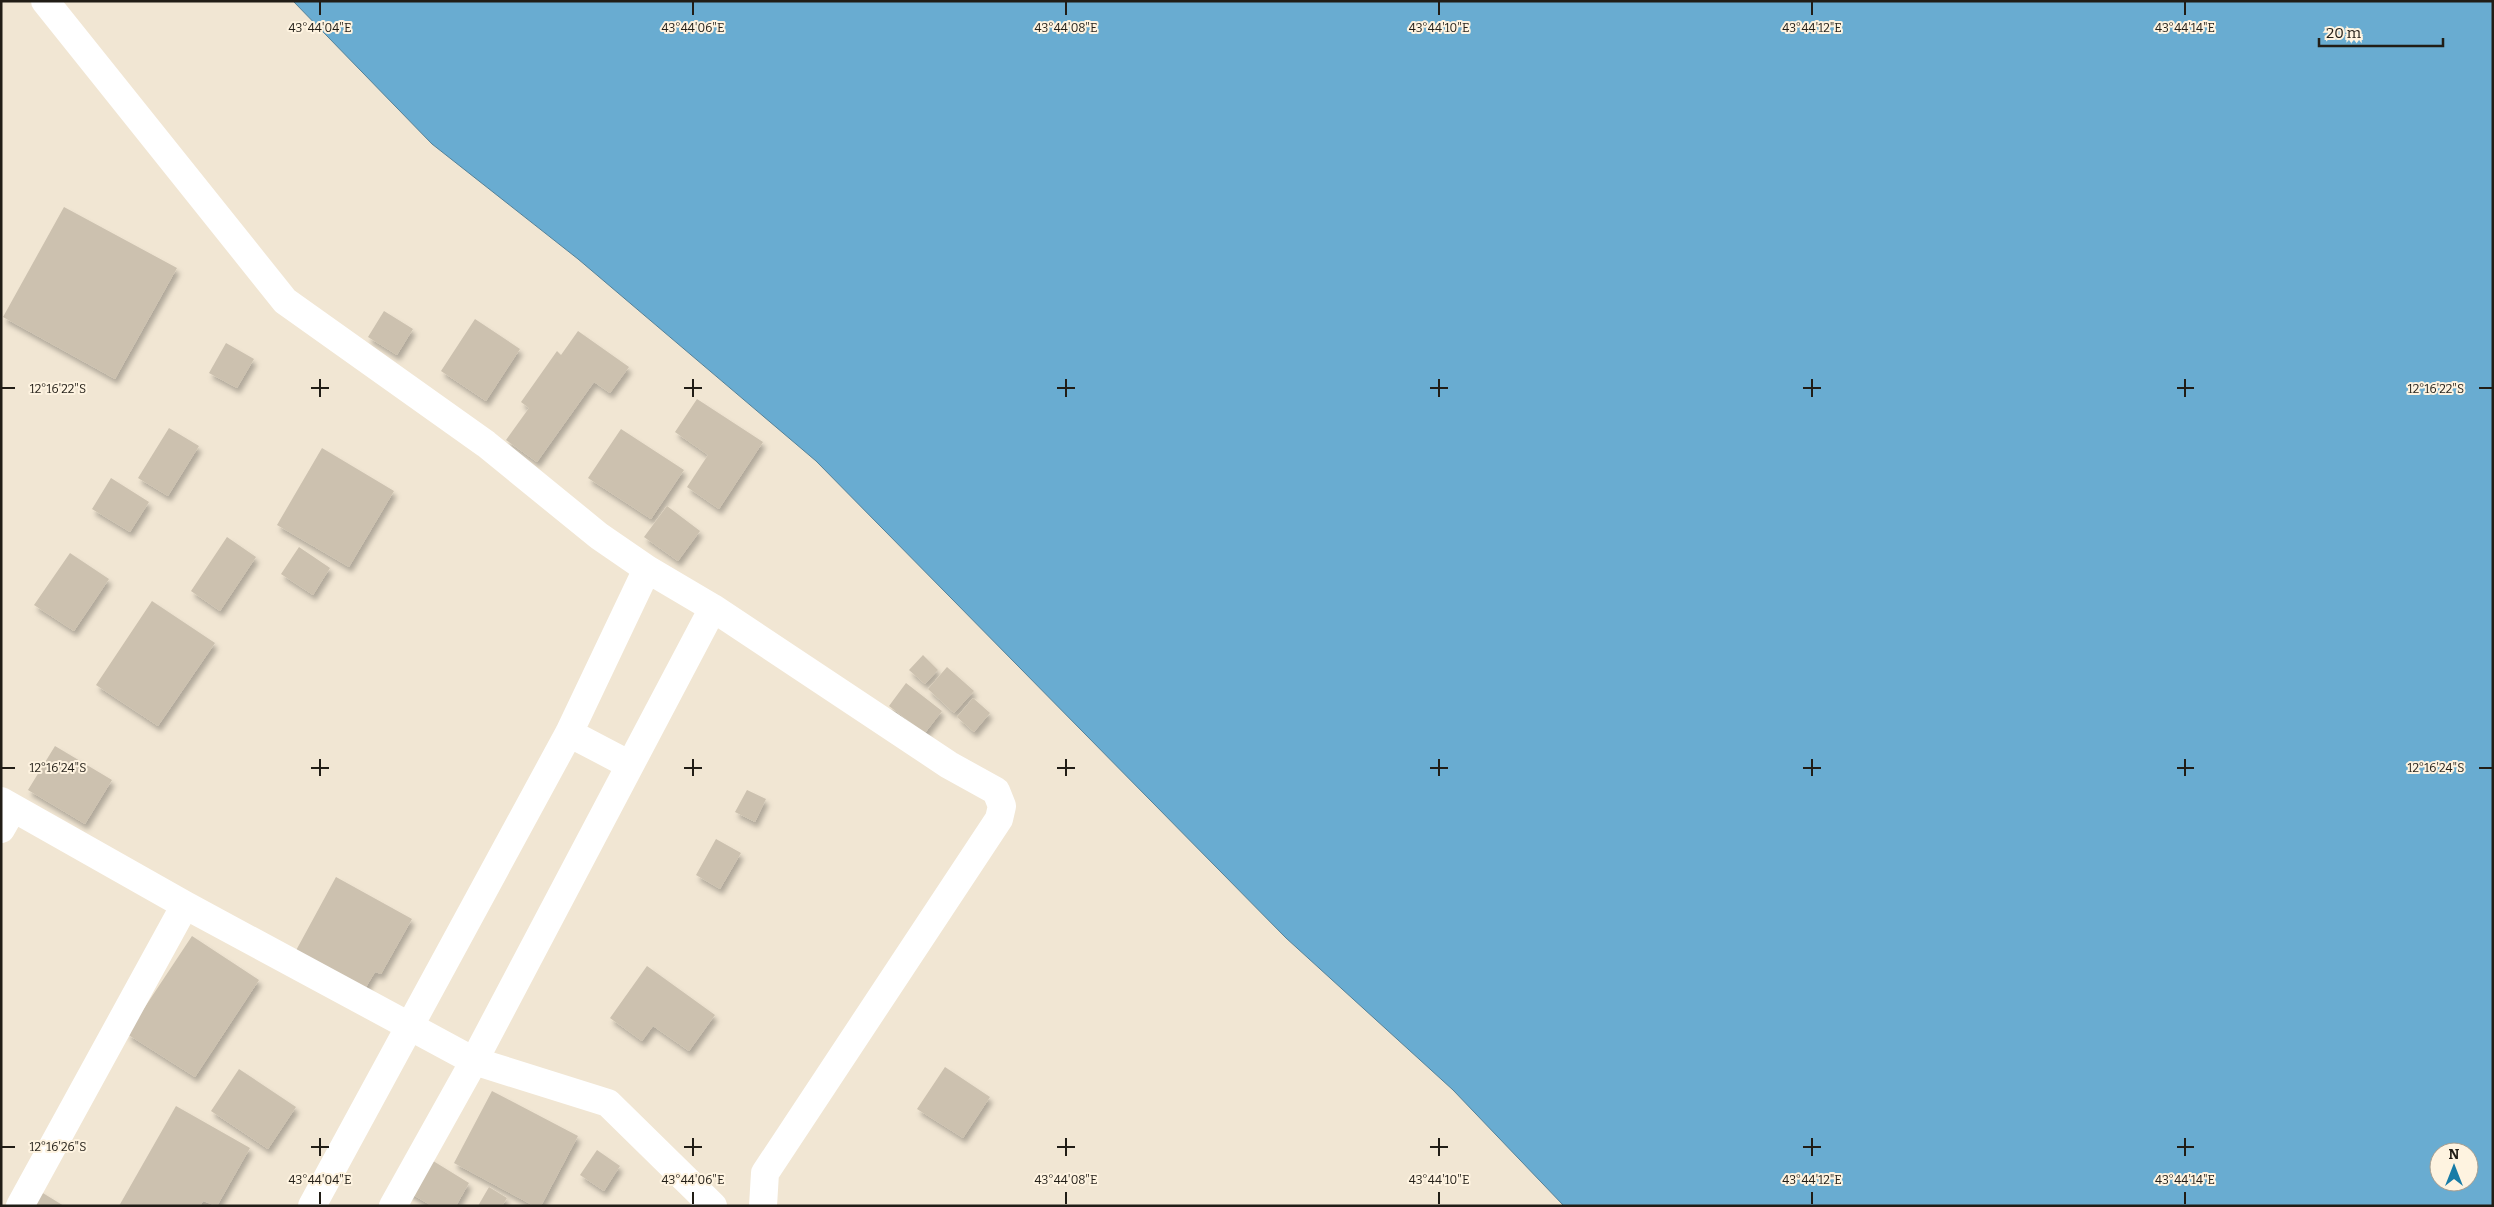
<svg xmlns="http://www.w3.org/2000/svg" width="2494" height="1207" font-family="Bitter,serif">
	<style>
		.water { fill: #69acd1; stroke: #538199; fill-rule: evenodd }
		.building { fill: #ccc1af; filter: url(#shadow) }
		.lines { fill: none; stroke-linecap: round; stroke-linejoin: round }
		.minor { stroke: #fff; stroke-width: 28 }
		.ticks { fill: none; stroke: #211d16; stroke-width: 2 }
		.ticks-label { font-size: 12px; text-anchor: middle; fill: #211d16; stroke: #fef3e0; stroke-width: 4; stroke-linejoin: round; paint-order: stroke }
	</style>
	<defs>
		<filter id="shadow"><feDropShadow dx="3" dy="5.5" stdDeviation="2.5" flood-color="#0004"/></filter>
	</defs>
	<rect width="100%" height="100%" fill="#f1e6d3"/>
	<path class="water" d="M293,1H2493V1206H1564L1453,1090L1286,938L816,461L578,259L432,144ZM2439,1152H2469V1182H2439Z"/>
	<path class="building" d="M64,207L177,268L115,379L3,317Z
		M384,311L413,329L397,355L368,337Z
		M475,319L520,349L486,401L441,371Z
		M578,331L629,367L610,393L594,382L537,462L506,440L529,408L521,402L557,351L561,355Z
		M226,343L254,359L237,388L209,373Z
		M697,399L763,442L719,509L687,487L708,455L675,432Z
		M169,428L199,446L168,496L138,478Z
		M621,429L684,470L651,519L588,478Z
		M322,448L394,491L349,567L277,525Z
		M111,478L149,502L130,532L92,509Z
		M667,506L700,531L678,561L644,537Z
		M227,537L256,557L220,611L191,591Z
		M299,547L330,568L313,595L281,574Z
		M70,553L109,579L74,631L34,605Z
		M152,601L215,643L158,726L96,685Z
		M923,655L938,670L925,684L909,670Z
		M947,667L974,691L954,713L928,689Z
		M906,683L942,711L925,733L889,706Z
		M973,698L990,713L974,732L957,717Z
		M55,746L112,780L85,824L28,790Z
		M747,790L766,799L755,822L735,812Z
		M716,839L741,853L720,889L696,875Z
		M336,877L412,919L381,974L375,972L362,994L293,956Z
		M192,936L259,980L195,1077L127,1034Z
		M647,966L715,1015L689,1051L653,1026L642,1041L610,1018Z
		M945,1067L990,1097L963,1138L917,1109Z
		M239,1069L296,1107L268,1149L211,1111Z
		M492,1091L578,1136L541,1206H534L454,1163Z
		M176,1106L250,1148L217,1206L203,1201L200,1206H119Z
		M412,1148L469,1183L456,1206H432L391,1182Z
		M597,1150L620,1166L604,1191L580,1175Z
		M33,1187L64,1206H21Z
		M489,1187L507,1198L502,1206H478Z"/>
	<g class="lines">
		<path class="minor" d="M45,1L285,301L486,444L599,536L647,569L713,608L949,765L996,791L1002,806L999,819L765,1173L763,1206
			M569,733L630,765
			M1,801L185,905L474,1061L608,1103L713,1206
			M1,829L13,808
			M20,1206L185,905
			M312,1206L569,733L647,569
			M393,1206L474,1061L713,608"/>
	</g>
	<path class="ticks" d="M320,2V15M693,2V15M1066,2V15M1439,2V15M1812,2V15M2185,2V15M320,379V397M693,379V397M1066,379V397M1439,379V397M1812,379V397M2185,379V397M2,388H15M311,388H329M684,388H702M1057,388H1075M1430,388H1448M1803,388H1821M2177,388H2194M2479,388H2492M320,759V776M693,759V776M1066,759V776M1439,759V776M1812,759V776M2185,759V776M2,768H15M311,768H329M684,768H702M1057,768H1075M1430,768H1448M1803,768H1821M2177,768H2194M2479,768H2492M320,1138V1156M693,1138V1156M1066,1138V1156M1439,1138V1156M1812,1138V1156M2185,1138V1156M2,1147H15M311,1147H329M684,1147H702M1057,1147H1075M1430,1147H1448M1803,1147H1821M2177,1147H2194M320,1192V1204M693,1192V1204M1066,1192V1204M1439,1192V1204M1812,1192V1204M2185,1192V1204"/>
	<g class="ticks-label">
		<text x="320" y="32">43°44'04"E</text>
		<text x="693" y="32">43°44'06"E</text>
		<text x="1066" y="32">43°44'08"E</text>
		<text x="1439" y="32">43°44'10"E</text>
		<text x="1812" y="32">43°44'12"E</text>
		<text x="2185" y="32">43°44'14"E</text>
		<text x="58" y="393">12°16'22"S</text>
		<text x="2436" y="393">12°16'22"S</text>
		<text x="58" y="772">12°16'24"S</text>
		<text x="2436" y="772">12°16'24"S</text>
		<text x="58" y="1151">12°16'26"S</text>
		<text x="320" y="1184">43°44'04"E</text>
		<text x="693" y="1184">43°44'06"E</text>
		<text x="1066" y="1184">43°44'08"E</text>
		<text x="1439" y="1184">43°44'10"E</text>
		<text x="1812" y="1184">43°44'12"E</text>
		<text x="2185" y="1184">43°44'14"E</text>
	</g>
	<rect width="2494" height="1207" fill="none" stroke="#211d16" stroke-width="5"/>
	<g transform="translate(2454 1167)"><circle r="24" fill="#fef3e0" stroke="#a69d8f"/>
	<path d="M0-4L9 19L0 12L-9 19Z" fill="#187ca7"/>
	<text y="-8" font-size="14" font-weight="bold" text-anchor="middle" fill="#211d16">N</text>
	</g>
	<path d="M2319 38v8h124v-8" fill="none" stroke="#211d16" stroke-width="2.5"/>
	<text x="2326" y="38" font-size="15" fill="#211d16" stroke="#fef3e0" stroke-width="4" paint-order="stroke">20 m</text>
</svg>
